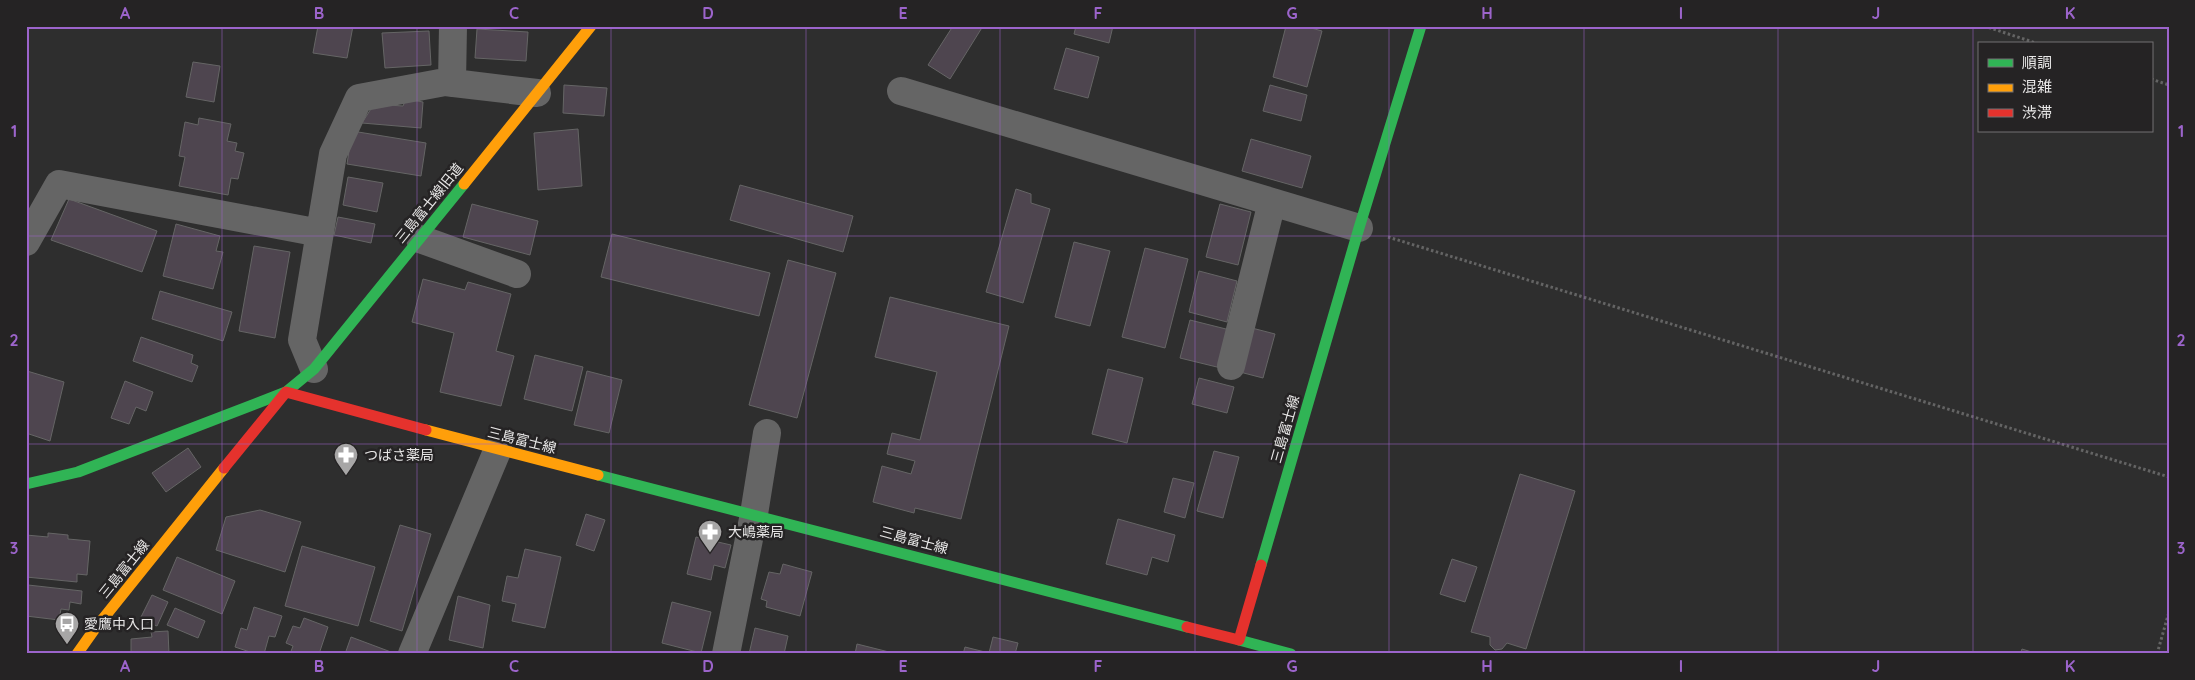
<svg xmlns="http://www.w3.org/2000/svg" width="2195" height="680" font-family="Quicksand,'Noto Sans JP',sans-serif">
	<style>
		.building { fill: #4e454f; stroke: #656565 }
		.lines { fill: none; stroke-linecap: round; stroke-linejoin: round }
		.path { stroke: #646464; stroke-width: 3; stroke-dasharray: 2.5 2.5; stroke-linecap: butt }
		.street { stroke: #656565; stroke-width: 28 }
		.fast { stroke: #30b455; stroke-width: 11 }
		.slow { stroke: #ff9f0a; stroke-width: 11 }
		.jam { stroke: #e5322d; stroke-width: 11 }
		.grid { fill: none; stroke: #9c64cb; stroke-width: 1; stroke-opacity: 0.55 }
		.labels { text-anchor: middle; stroke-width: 5; stroke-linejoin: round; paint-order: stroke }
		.street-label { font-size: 14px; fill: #e8e7e7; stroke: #252324 }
		.poi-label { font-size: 14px; fill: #e8e7e7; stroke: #252324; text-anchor: start }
		.neatline { fill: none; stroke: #9c64cb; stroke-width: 2 }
		.grid-label { font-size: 16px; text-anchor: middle; font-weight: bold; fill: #9c64cb }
	</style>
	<rect width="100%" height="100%" fill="#2e2e2e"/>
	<path class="building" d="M318,26H353L347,58L313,53Z
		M953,26H983L950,79L928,65Z
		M1076,26H1113L1109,43L1074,34Z
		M1286,26H1304L1322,31L1307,87L1273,77Z
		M477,29L528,32L526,61L475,58Z
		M429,31L431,65L385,68L382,33Z
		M1066,48L1099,57L1088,98L1054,89Z
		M193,62L220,66L214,102L186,97Z
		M564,85L607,88L604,116L563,113Z
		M1270,85L1307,95L1301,121L1263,111Z
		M406,99L423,102L421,128L362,123L374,104L403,106Z
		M199,118L231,124L227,141L237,143L235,151L244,153L238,179L231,178L228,195L179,186L185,157L179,156L185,122L198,125Z
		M578,129L582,186L538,190L534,133Z
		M352,131L426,143L421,176L347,164Z
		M1251,139L1311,156L1302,188L1242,171Z
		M348,177L383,183L377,212L343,205Z
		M740,185L853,216L843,252L730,220Z
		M1016,189L1031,194V203L1050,209L1023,303L986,292Z
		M69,199L157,231L142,272L51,240Z
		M472,204L538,221L530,255L463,237Z
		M1220,204L1251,212L1238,265L1206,257Z
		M338,217L375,224L371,243L334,235Z
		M176,224L220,236L216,251L223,252L213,289L163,276Z
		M612,234L770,273L759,316L601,277Z
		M1074,242L1110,251L1090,326L1055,317Z
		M254,246L290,252L275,338L239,331Z
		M1145,248L1188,259L1165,348L1122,337Z
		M788,260L836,273L797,418L749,405Z
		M1199,271L1237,281L1227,322L1189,312Z
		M423,279L465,290L468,282L511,294L496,351L514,356L501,406L440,392L454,333L412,322Z
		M160,291L232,312L223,341L152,319Z
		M890,297L1009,326L961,519L915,508L914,513L873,502L882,466L911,474L915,461L887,454L892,433L920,440L937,372L875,357Z
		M1190,320L1230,330L1221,368L1180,358Z
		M1248,327L1275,334L1263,378L1236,371Z
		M141,337L193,355L191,363L198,366L192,382L133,361Z
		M535,355L583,367L572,411L524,399Z
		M1108,369L1143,378L1127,443L1092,434Z
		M27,371L64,382L50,441L26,433Z
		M587,371L622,380L609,433L574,425Z
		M1199,378L1234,387L1227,413L1192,404Z
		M125,381L153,392L146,411L136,407L129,424L111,418Z
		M188,448L201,467L166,492L152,473Z
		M1214,451L1239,457L1223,518L1197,511Z
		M1520,474L1575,491L1526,649L1507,643L1502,649L1495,650L1490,645V637L1471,632Z
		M1173,478L1194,483L1185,518L1164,512Z
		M260,510L301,522L285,572L216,550L226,517Z
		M586,514L605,520L594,551L576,545Z
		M1118,519L1175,535L1168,562L1152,557L1147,575L1106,564Z
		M400,525L431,534L402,631L370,621Z
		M48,533L68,535V539L90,541L87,575L77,574V582L26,577V535L48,537Z
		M696,537L731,545L725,568L714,565L711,580L687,574Z
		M302,546L375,567L358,626L285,606Z
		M525,549L561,557L545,628L512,621L516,604L502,601L507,576L518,578Z
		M177,557L235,581L222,614L163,590Z
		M1452,559L1477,567L1465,602L1440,594Z
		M783,564L812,572L800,616L766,607L767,601L761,599L769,572L780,574Z
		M28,585L82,591L81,604L70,602L69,610L61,609L59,620L26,616Z
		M152,595L168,602L157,626L140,619Z
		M458,596L490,605L483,648L449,640Z
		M672,602L711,612L701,653L662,643Z
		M254,607L282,616L275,637L269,636L264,654H256L235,647L241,628L247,630Z
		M175,608L205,621L198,638L167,625Z
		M304,618L328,627L319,654H290L293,646L286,643L293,626L300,628Z
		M755,628L788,636L784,654H749Z
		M168,631L169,654H131V639L152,637L151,632Z
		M351,637L391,652L390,654H345Z
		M993,637L1018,643L1015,654H963L965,647L989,653Z
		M857,644L897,654H855Z
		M2022,649L2038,654H2020Z"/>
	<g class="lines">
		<path class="path" d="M1984,26L2039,44
			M2151,79L2169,85
			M1388,237L2169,477
			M2157,654L2169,612"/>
		<path class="street" d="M452,83L453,26
			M901,91L1359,228
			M420,239L517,274
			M26,242L59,184L320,233
			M1231,366L1272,202
			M314,369L302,340L333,154L359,98L445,82L537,93
			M412,654L498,449
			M726,654L754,514L767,433"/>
		<path class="fast" d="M598,475L1187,627
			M26,484L78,472L286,392L314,369L464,184
			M1261,565L1359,228L1421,26
			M1239,640L1291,654"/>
		<path class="slow" d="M464,184L591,26
			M426,430L598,475
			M77,654L94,630L224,468"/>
		<path class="jam" d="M224,468L286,392L426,430
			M1187,627L1239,640L1261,565"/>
	</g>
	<path class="grid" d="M222,26V654M417,26V654M611,26V654M806,26V654M1000,26V654M1195,26V654M1389,26V654M1584,26V654M1778,26V654M1973,26V654M26,236H2169M26,444H2169"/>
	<defs>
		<symbol id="pharmacy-pin" viewBox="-11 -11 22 30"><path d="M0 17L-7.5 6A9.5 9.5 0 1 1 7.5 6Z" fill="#a7a6a6" stroke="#252324"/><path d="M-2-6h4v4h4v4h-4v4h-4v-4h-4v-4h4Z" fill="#fff"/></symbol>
		<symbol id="bus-pin" viewBox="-11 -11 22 30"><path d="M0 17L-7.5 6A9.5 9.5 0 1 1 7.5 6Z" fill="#a7a6a6" stroke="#252324"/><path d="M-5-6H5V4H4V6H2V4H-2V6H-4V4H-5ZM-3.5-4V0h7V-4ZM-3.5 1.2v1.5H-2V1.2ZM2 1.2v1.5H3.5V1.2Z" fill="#fff"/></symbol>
	</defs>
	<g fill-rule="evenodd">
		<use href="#pharmacy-pin" x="332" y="441" width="28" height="38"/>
		<use href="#pharmacy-pin" x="696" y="518" width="28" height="38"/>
		<use href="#bus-pin" x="53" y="610" width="28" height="38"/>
	</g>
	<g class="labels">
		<g class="street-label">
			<text transform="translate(429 203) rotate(-51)" y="5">三島富士線旧道</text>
			<text transform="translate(1285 429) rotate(-74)" y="5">三島富士線</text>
			<text transform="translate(522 440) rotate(14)" y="5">三島富士線</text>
			<text transform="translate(914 540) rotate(15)" y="5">三島富士線</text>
			<text transform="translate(124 569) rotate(-51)" y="5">三島富士線</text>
		</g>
		<g class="poi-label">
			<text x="364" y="460">つばさ薬局</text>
			<text x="728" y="537">大嶋薬局</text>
			<text x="84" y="629">愛鷹中入口</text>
		</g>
	</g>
	<rect width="2195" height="680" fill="none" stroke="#252324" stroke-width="55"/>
	<rect x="1978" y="42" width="175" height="90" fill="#252324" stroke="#737172"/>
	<rect x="1988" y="59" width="25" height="8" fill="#30b455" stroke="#737172"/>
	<text x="2022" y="68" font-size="15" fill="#e8e7e7">順調</text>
	<rect x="1988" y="84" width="25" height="8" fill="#ff9f0a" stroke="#737172"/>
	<text x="2022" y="92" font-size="15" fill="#e8e7e7">混雑</text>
	<rect x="1988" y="109" width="25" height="8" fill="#e5322d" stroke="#737172"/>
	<text x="2022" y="118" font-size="15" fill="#e8e7e7">渋滞</text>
	<rect x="28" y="28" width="2140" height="624" class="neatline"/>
	<g class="grid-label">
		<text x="125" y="19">A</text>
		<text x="319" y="19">B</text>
		<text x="514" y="19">C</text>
		<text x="708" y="19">D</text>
		<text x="903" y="19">E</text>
		<text x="1098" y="19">F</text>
		<text x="1292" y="19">G</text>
		<text x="1487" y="19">H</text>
		<text x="1681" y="19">I</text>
		<text x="1876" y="19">J</text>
		<text x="2070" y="19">K</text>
		<text x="14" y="137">1</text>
		<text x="2181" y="137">1</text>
		<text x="14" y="346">2</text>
		<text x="2181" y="346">2</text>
		<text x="14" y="554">3</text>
		<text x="2181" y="554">3</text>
		<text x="125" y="672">A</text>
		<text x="319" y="672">B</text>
		<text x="514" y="672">C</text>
		<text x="708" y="672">D</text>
		<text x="903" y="672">E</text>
		<text x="1098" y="672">F</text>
		<text x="1292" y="672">G</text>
		<text x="1487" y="672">H</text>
		<text x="1681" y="672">I</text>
		<text x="1876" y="672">J</text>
		<text x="2070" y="672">K</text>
	</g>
</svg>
